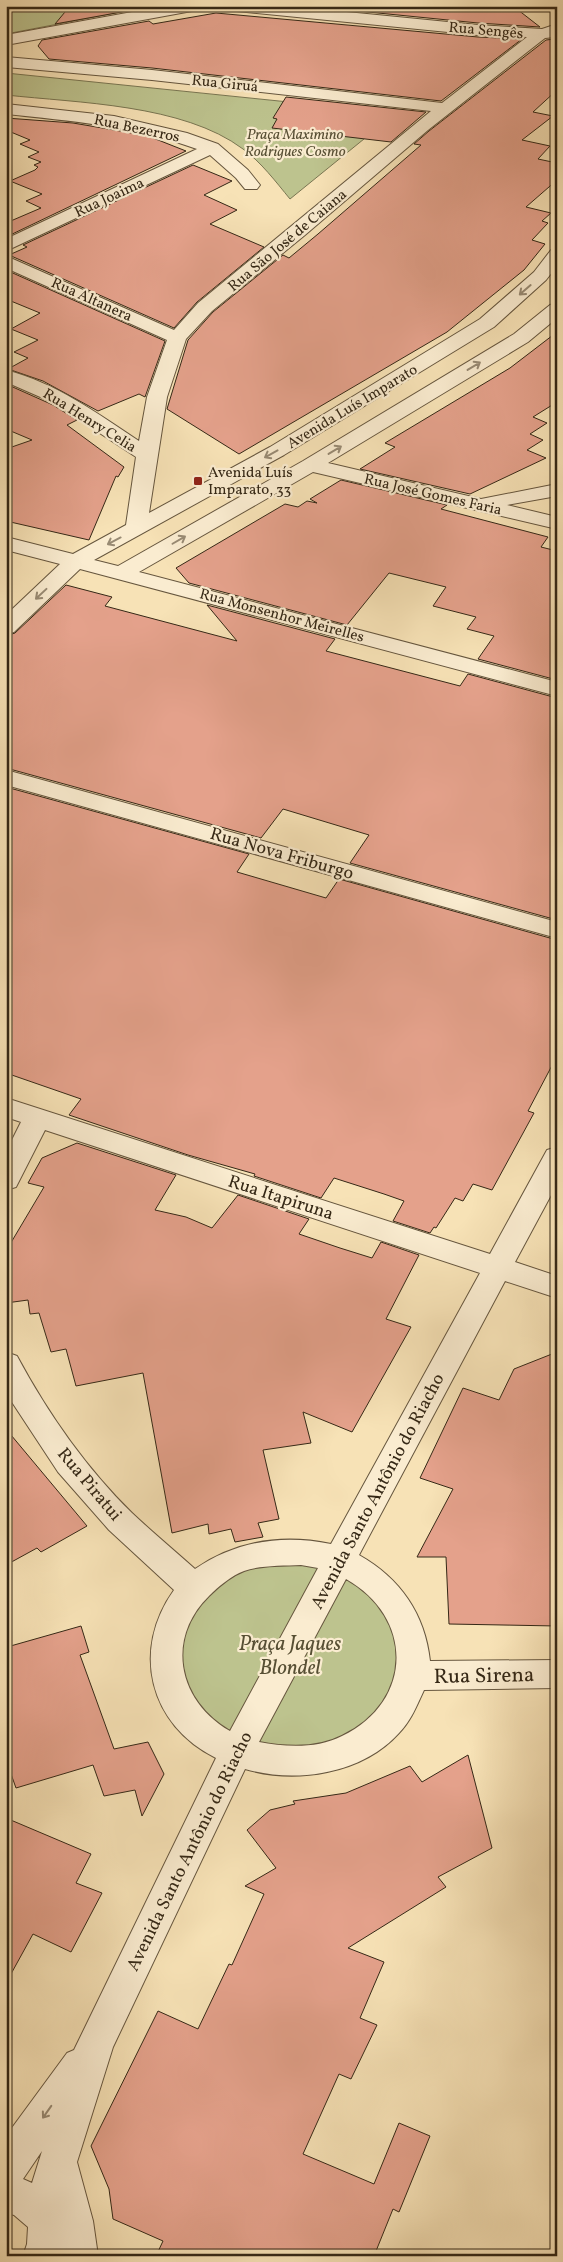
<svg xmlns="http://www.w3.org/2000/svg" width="563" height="2262" font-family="Vollkorn,serif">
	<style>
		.green { fill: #bdc38e; stroke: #797652 }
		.building { fill: #e4a18b; stroke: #352816 }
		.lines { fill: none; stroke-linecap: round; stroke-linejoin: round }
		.minor-casing { stroke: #66563e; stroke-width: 2 }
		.minor { fill: #faecd0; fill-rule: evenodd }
		.oneway { stroke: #988a73 }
		.poi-dot { fill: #8f2418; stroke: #faecd0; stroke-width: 2 }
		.labels { text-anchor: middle; stroke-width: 4.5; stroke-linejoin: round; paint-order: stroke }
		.far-street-label { font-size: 15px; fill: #352816; stroke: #faecd0 }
		.far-park-label { font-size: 15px; font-style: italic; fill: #574f34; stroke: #faecd0 }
		.far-poi-label { font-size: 15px; fill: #352816; stroke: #faecd0; text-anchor: start }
		.street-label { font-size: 18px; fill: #352816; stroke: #faecd0 }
		.near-park-label { font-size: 21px; font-style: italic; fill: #574f34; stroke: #faecd0 }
		.near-street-label { font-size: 21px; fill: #352816; stroke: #faecd0 }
	</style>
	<rect width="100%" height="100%" fill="#f7e2b6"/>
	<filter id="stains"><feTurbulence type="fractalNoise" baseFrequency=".004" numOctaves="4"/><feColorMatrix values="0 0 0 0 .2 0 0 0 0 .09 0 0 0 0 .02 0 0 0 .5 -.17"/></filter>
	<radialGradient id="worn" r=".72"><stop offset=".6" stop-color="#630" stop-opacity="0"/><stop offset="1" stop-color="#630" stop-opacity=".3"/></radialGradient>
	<path class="green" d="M6,6H152L6,34Z
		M6,73L396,113L290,199C276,182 261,162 243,149C183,104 78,103 6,95Z
		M277,1557L350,1571L398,1619L401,1685L356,1736L281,1754L210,1727L174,1670L187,1607L210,1582Z"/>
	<path class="building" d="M70,6H135L138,9L55,24Z
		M308,6H513L540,27L478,23Z
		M216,13L478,37L522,39L441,101L152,68L49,59L38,46L42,40L149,21L153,24Z
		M555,39L557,40V90L533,112L553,116L522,140L550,146L538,159L557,163V180L526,207L551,213L542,221L548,223L532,240L545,244L524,270L447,332L239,454L167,409L188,340L213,312L283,255L289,258L318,234L421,145L414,144L429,131L546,40Z
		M286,97L426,112L391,142L272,128L277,119L273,118Z
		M6,118L73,123L126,132L148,136L186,151L6,237V223L41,208L26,201L42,194L10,181L35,170L38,167L34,165L41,162L28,157L39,152L20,144L30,140L6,130Z
		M193,165L232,181L204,195L237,210L210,224L264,247L197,302L174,328L9,255L27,247L23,245Z
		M6,270L165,341L145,397L139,394L98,411L43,381L8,369L28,358L14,352L38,340L11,329L40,313L6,299Z
		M557,332V402L533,417L547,423L530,434L543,440L527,450L546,458L470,494L360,469L395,447L385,443L510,368Z
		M6,384L53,405L77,420L67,425L124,467L118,477L116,476L89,540L6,521V449L32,440L6,429Z
		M341,480L447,505L441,509L548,537L541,547L557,551V680L478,659L494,636L467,629L476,617L433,606L446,587L389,573L347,625L189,583L176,568L285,504L298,507L307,501L317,503L310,499Z
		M66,585L112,597L105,606L237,641L207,605L335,639L326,651L460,686L468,674L557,698V920L350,863L369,835L283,809L261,838L6,768V636L15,633Z
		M6,787L249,854L237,872L326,898L339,879L557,940V1056L528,1111L534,1113L492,1190L473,1184L463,1201L455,1198L436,1228L434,1227L430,1233L393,1221L404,1201L384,1194L334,1178L321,1198L254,1176L255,1174L188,1155L69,1115L81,1099L6,1073Z
		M77,1143L176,1175L155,1210L186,1217L212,1228L238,1195L309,1219L299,1234L340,1248L372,1258L381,1242L419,1255L386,1319L411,1327L352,1432L303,1412L311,1443L263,1450L279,1519L258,1523L263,1537L235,1542L231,1529L209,1534L208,1524L172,1533L143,1373L76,1386L66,1349L51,1352L39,1313L30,1314L28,1300L6,1303V1251L44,1187L28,1183L42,1158Z
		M557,1352V1626L449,1624L446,1557H417L453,1489L420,1478L463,1388L499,1400L514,1369Z
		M6,1429L87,1526L41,1552L37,1548L6,1565Z
		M81,1626L89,1652L80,1655L114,1749L148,1742L164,1774L142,1816L135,1790L104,1796L93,1765L16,1788L6,1760L7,1647Z
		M468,1755L492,1848L438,1877L446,1887L348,1948L384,1962L360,2018L377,2025L351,2079L339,2074L303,2154L374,2184L399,2123L430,2136L399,2212L393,2209L374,2256H156L163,2241L113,2219L109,2189L91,2146L158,2011L198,2029L229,1964L232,1965L264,1894L245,1886L276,1868L247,1830L270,1810L295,1804L293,1801L346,1793L410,1766L422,1782Z
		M6,1818L91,1854L76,1883L102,1893L71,1952L33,1934L6,1983Z"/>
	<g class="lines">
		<defs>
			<path id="minor" d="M165,6H199L192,11L6,45V35Z
				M230,6H286L478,25L542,29L557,24V34L555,37L545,38L428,130L305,235L212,311L186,339L167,397L149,513L270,447L480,319L534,272L551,250L557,249V266L546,280L494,327L284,455L94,560L118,566L303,461L514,334L550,305L557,303V318L528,342L328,463L481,499L557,484V496L507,505L557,517V529L313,472L139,572L557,682V696L80,569L14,632L6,634V615L60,564L6,550V537L73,554L126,525L136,457L54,403L6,382V370C56,383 97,413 139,441L147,397L167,340L6,268V256L174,330L198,303L431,111L152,80L6,67V57L152,70L442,103L527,37L478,35L237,11Z
				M6,104L114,116L187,133L218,144L248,170L260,185L257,189H245L236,178L210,155L6,251V239L197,149C135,126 71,121 6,114Z
				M6,770L557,922V938L6,785Z
				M6,1098L490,1254L547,1150L557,1147V1184L515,1262L557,1276V1298L505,1281L359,1555C400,1578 425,1614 430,1661L557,1660V1688L424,1690C417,1705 411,1721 399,1733C362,1774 296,1784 245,1769L113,2047L77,2162L93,2221L98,2256H23L27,2244L28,2227L14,2215L6,2213V2136L67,2053L74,2050L216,1758C149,1725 131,1650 174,1590L109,1530L58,1472L6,1393V1352L17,1356C47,1412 86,1468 132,1513C152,1532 174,1550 195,1569C236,1541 283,1534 331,1544L480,1273L45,1130L16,1187L6,1190V1152L21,1122L6,1117ZM301,1565L318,1568L230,1731C178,1701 165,1639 209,1596C219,1586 231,1576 244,1571C261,1565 282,1566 301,1565ZM346,1579C415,1618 413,1702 342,1736C317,1749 285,1747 259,1742ZM42,2151L32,2183L23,2179Z"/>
		</defs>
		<use href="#minor" class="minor-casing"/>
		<use href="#minor" class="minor"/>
	</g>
	<defs><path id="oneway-shaft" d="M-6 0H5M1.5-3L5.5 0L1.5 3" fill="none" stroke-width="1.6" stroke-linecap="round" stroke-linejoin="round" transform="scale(1.25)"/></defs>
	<g class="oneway">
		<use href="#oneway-shaft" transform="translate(525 290) rotate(139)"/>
		<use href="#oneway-shaft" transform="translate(474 366) rotate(-31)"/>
		<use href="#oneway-shaft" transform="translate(335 450) rotate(-31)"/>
		<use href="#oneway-shaft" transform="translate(271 454) rotate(151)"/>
		<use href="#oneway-shaft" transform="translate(179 540) rotate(-30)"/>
		<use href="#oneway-shaft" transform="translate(114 541) rotate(152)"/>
		<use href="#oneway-shaft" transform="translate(41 594) rotate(137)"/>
		<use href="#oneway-shaft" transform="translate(47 2112) rotate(125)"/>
	</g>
	<rect class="poi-dot" x="193" y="476" width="10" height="10" rx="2.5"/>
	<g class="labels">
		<g class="far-street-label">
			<text transform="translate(486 30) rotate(5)" y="5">Rua Sengês</text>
			<text transform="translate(225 83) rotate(6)" y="5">Rua Giruá</text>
			<text transform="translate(137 128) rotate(12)" y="5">Rua Bezerros</text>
			<text transform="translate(109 197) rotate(-25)" y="5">Rua Joaima</text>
			<text transform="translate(287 240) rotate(-40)" y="5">Rua São José de Caiana</text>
			<text transform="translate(92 299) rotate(24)" y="5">Rua Altanera</text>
			<text transform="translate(352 406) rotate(-31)" y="5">Avenida Luís Imparato</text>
			<text transform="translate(90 420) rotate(32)" y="5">Rua Henry Celia</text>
			<text transform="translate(433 494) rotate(13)" y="5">Rua José Gomes Faria</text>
			<text transform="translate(282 615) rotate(15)" y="5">Rua Monsenhor Meirelles</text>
		</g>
		<g class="far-park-label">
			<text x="295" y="139">Praça Maximino<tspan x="295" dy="17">Rodrigues Cosmo</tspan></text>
		</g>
		<g class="far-poi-label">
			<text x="208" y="477">Avenida Luís<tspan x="208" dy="17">Imparato, 33</tspan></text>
		</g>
		<g class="street-label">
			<text transform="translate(282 853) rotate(16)" y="6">Rua Nova Friburgo</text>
			<text transform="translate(281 1197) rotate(18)" y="6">Rua Itapiruna</text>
			<text transform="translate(90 1484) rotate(50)" y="6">Rua Piratui</text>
			<text transform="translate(377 1491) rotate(-62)" y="6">Avenida Santo Antônio do Riacho</text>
			<text transform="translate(189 1851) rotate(-64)" y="6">Avenida Santo Antônio do Riacho</text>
		</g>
		<g class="near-park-label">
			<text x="290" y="1650">Praça Jaques<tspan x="290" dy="24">Blondel</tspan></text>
		</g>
		<g class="near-street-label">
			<text transform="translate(484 1675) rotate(-1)" y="7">Rua Sirena</text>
		</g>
	</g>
	<rect width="563" height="2262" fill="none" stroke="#f7e2b6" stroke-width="25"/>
	<rect x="8" y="8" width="548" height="2247" fill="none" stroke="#352816" stroke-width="2.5"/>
	<rect x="12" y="12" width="538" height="2237" fill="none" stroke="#352816"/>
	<rect width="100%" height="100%" filter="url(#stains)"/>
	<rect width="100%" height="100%" fill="url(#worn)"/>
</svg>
